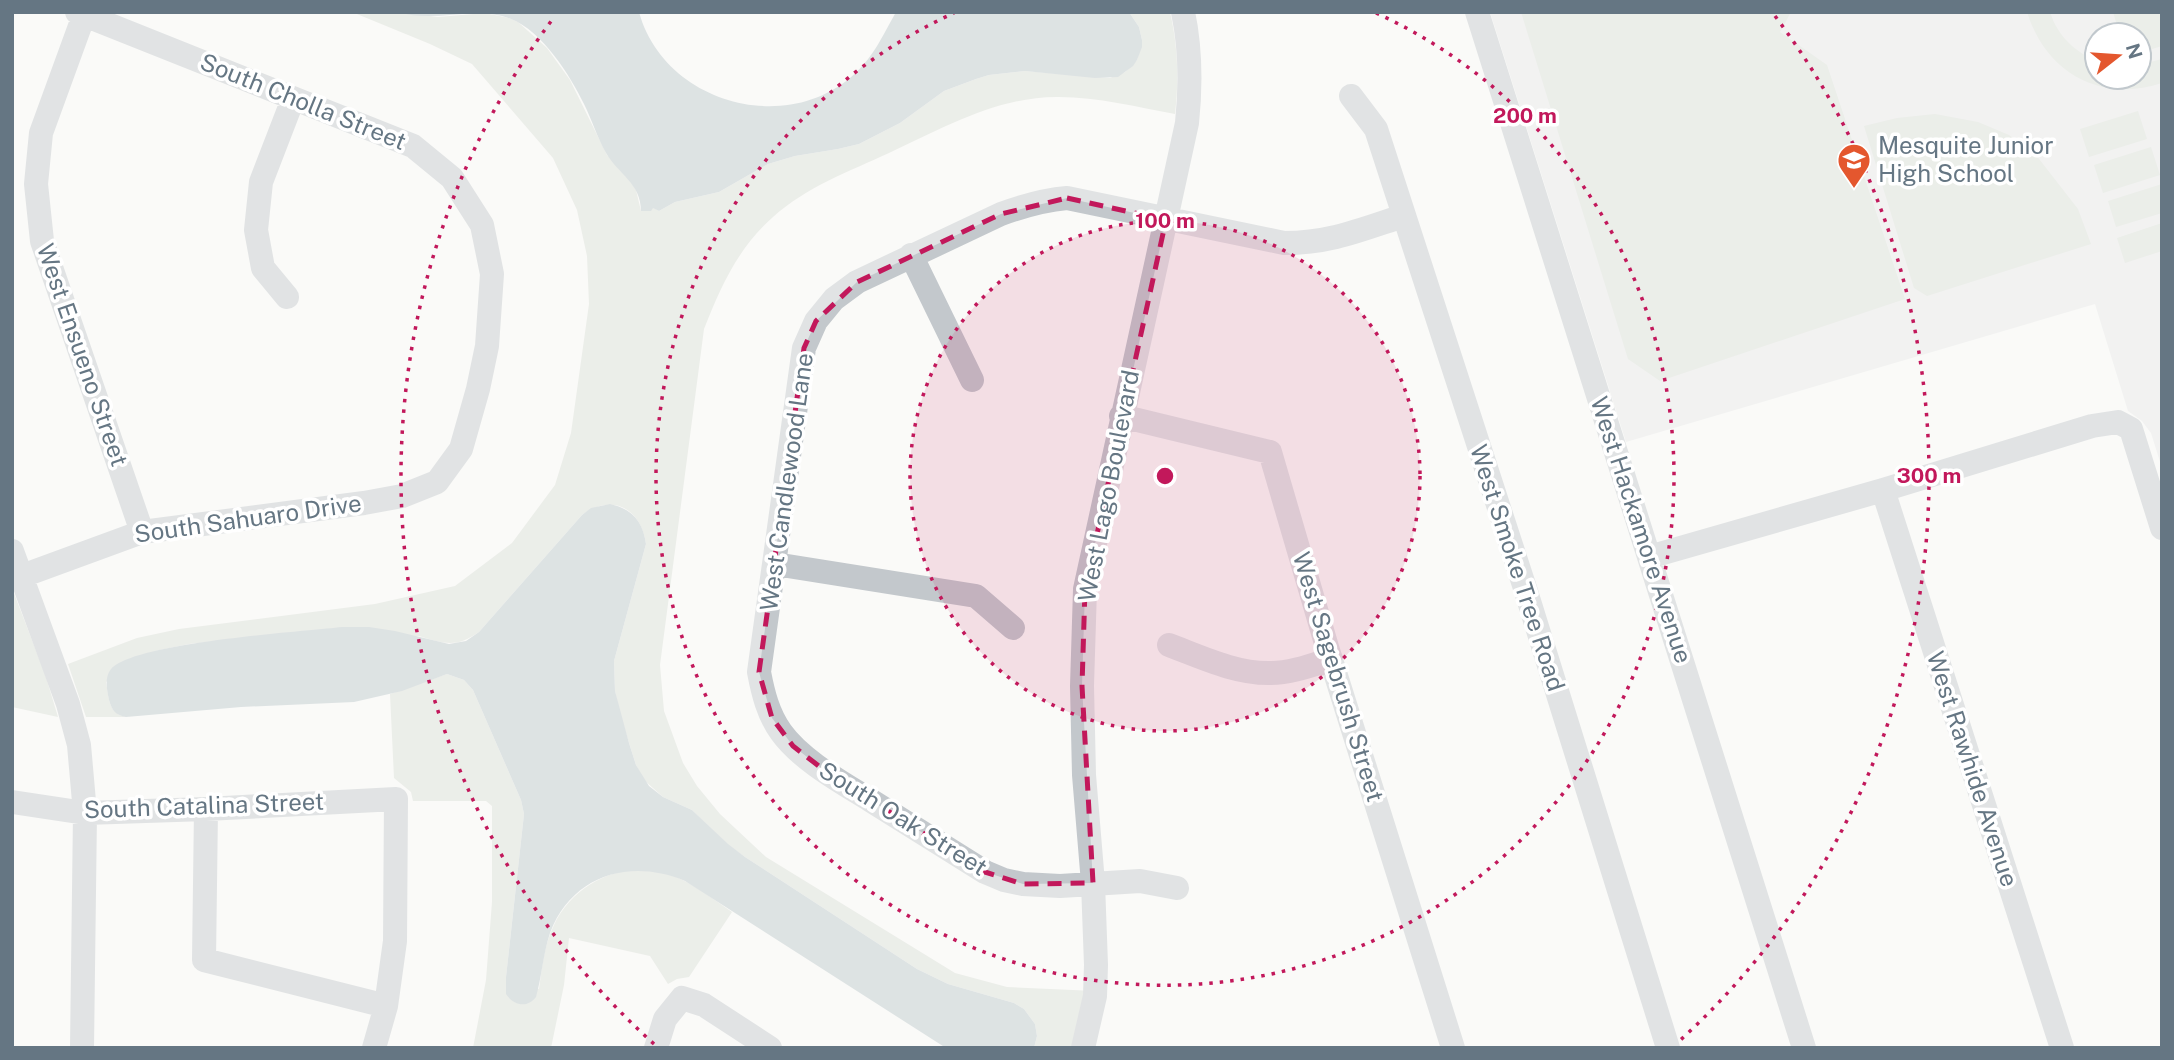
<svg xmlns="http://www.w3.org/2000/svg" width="2174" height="1060" font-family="'Public Sans',sans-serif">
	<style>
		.built { fill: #e8e9e9; fill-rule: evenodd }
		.green { fill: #dadfd7 }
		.water { fill: #bbc7cb }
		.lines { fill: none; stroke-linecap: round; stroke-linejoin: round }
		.minor { stroke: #c3c8cc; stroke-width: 24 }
		.marked { fill: none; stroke: #c2185b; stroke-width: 5; stroke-dasharray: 14 9; stroke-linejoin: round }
		.ring { fill: none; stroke: #c2185b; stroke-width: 3.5; stroke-dasharray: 3.5 7 }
		.labels { text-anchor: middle; stroke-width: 7; stroke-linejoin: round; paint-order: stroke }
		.street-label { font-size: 24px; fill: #657683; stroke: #fff }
		.poi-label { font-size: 24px; fill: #657683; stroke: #fff; text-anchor: start }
		.centre { fill: #c2185b; stroke: #fff; stroke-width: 3.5 }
		.ring-label { font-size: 21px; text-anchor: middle; font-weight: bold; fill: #c2185b; stroke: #fff; stroke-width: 7; stroke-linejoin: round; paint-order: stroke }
	</style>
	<rect width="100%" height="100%" fill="#fafaf8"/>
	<path class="built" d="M1490,12H2162V468L2151,433L2142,421L2128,411L2095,304L1626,442ZM2097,35H2139V77H2097Z"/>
	<path class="green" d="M352,12H399L438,17L485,13L509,18L518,22L547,48L570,80L607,155L627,175L636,190L641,211L652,207L659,211L675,202L719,192L768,164L795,156L838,149L859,144L900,123L944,91L976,79L989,75L1025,71L1110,78L1125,72L1137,60L1142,40L1139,27L1129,12H1170C1178,47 1179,79 1175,114C1137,107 1098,97 1059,97C999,96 943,128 889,153C850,171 806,187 773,217C738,248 721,286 704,329L660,665L664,711L683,763L697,786L720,814L766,857L955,973L1007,987L1095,991L1083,1048H1034L1037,1036L1035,1024L1024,1009L1014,1003L948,984L917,969L745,857L728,845L692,810L663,797L644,780L636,765L619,711L615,691L614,661L646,544C641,508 612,493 582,515L479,632C456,648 445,644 419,636L209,642L189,644L155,651L106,682C109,698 108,713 126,717H86L68,664L137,638L179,629L375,604L455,586L512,543L555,485L571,433L589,304L587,256L577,210L553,158L472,64L430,44Z
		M1521,12H1791L1780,32L1827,65L1905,299L1660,381L1628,359Z
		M2027,12H2050C2058,37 2075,51 2097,62V77H2139V65L2162,59V83C2100,103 2046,73 2027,12Z
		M2113,12H2162V46L2139,53V35H2120Z
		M2138,111L2147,139L2089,157L2080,129Z
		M1935,114L1978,122L2009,135L2036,155L2078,209L2091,244L1927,296L1914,288L1864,126L1897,118Z
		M2151,147L2160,175L2103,193L2094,165Z
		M2162,184V213L2116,227L2108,201Z
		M2162,223V251L2125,263L2117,238Z
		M12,588L45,674L58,717L12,707Z
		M447,674L464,680L473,690L521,800L524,814L506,977L539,989C542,968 544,945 554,925C574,882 626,858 672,875C694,884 713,899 732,912L689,977L677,979L668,984L650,956L569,938L564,985L551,1048H473L486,980L492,902V806L486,801H413L411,792L394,778L390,694Z"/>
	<path class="water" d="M399,12H639C663,100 780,136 850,78C872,60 882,37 896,12H1129L1139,27L1142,40V47L1137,60L1133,66L1118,77L1095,78L1025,71L989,75L976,79L944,91L900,123L859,144L838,149L795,156L768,164L719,192L675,202L659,211L653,208L651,211H641C641,183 618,174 606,153C597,137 592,120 584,104C570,75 542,31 511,19C475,4 436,24 399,12Z
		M610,504C633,509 643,522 646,544L614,661L615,691L629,743L636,765L649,786L663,797L692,810L728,844L745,857L917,969L948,984L1014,1003L1024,1009L1035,1024L1037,1036L1034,1048H946L685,881C630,858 572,875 550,933C543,954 542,976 536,997C527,1009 513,1005 506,994V977L524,814L521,800L473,690L464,680L447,674L402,691L354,702L241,707L126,717C116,715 112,711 109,700C107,690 104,678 111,669C135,642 300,632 342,627H369L395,631L449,644L466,641L479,632L582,515L591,508Z"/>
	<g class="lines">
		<path class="minor" d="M1477,12L1804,1048
			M84,15L41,133L36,184L42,241L142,532
			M1351,96L1376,129L1524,585L1668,1048
			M911,255L972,380
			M287,297L263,268L256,230L261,182L293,99
			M1121,416L1270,452L1327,647L1453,1048
			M1883,490L2062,1048
			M12,551L68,704L79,745L85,813L82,1048
			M1649,557L1883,490L2092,426L2118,422L2131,429L2162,528
			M775,564L976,596L1013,628
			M22,576L142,532L364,503L402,496L437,482L461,449L478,389L487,346L492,274L482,225L452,178L413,146L77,12
			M1169,645C1201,657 1236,674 1271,673C1291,673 1312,665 1331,659
			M12,802L85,813L206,809L396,799L395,941L386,1006L374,1048
			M206,809L204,960L386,1006
			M1177,888L1140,881L1060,886L1023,884L1004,880L985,872C947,848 908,824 870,800C841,782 801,760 781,732C768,714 763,693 759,672L804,348L816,321L834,299L857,282L1001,214C1023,206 1043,200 1067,198L1284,243C1330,243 1360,230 1403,216
			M656,1048L665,1019L682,998L704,1005L770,1048
			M1083,1048L1095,996L1096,965L1093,883L1084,775L1082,686L1085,589L1187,123C1191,85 1191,50 1183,12"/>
	</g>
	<path d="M0 0H2174V1060H0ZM1067,198L1166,220L1085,589L1082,686L1093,883L1023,884L985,872L829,774L793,746L772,718L759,672L804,348L816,321L857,282L1001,214Z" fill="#fafaf8" fill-opacity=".55" fill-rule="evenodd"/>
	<path class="marked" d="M1067,198L1166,220L1085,589L1082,686L1093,883L1023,884L985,872L829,774L793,746L772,718L759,672L804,348L816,321L857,282L1001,214Z"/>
	<circle cx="1165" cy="476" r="255" fill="#c2185b" fill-opacity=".12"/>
	<g class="ring">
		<circle cx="1165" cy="476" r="255"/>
		<path d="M1376 13A509 509 0 1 1 954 13"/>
		<path d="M654 1044A764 764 0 0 1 555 16M1775 16A764 764 0 0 1 1676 1044"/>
	</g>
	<defs>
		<symbol id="school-pin" viewBox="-11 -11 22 30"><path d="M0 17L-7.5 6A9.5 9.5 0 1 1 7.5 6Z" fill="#e4572e" stroke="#fff"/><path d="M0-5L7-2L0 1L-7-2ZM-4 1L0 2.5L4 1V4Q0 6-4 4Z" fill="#fff"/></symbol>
	</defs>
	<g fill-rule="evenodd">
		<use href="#school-pin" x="1835" y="141" width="38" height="52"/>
	</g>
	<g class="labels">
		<g class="street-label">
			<text transform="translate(303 102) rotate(22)" y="8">South Cholla Street</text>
			<text transform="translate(82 355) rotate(71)" y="8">West Ensueno Street</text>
			<text transform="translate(787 482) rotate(-82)" y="8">West Candlewood Lane</text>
			<text transform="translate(1109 486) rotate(-79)" y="8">West Lago Boulevard</text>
			<text transform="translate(248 519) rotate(-8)" y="8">South Sahuaro Drive</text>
			<text transform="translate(1641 530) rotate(72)" y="8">West Hackamore Avenue</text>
			<text transform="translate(1517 568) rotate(72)" y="8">West Smoke Tree Road</text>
			<text transform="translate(1338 677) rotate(73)" y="8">West Sagebrush Street</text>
			<text transform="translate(1972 769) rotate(72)" y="8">West Rawhide Avenue</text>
			<text transform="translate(204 806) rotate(-2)" y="8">South Catalina Street</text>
			<text transform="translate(903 819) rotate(32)" y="8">South Oak Street</text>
		</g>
		<g class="poi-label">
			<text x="1878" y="154">Mesquite Junior<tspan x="1878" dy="28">High School</tspan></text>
		</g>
	</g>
	<circle cx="1165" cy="476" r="10" class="centre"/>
	<g class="ring-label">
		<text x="1525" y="123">200 m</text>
		<text x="1165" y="228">100 m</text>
		<text x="1929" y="483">300 m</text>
	</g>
	<rect width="2174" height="1060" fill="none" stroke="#657683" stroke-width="28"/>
	<g transform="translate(2118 56) rotate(73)"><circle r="33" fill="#ffffff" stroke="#c1c8cd" stroke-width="2"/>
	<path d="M0-5L12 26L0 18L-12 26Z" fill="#e4572e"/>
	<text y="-10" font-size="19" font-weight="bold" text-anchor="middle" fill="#657683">N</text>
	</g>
</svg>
